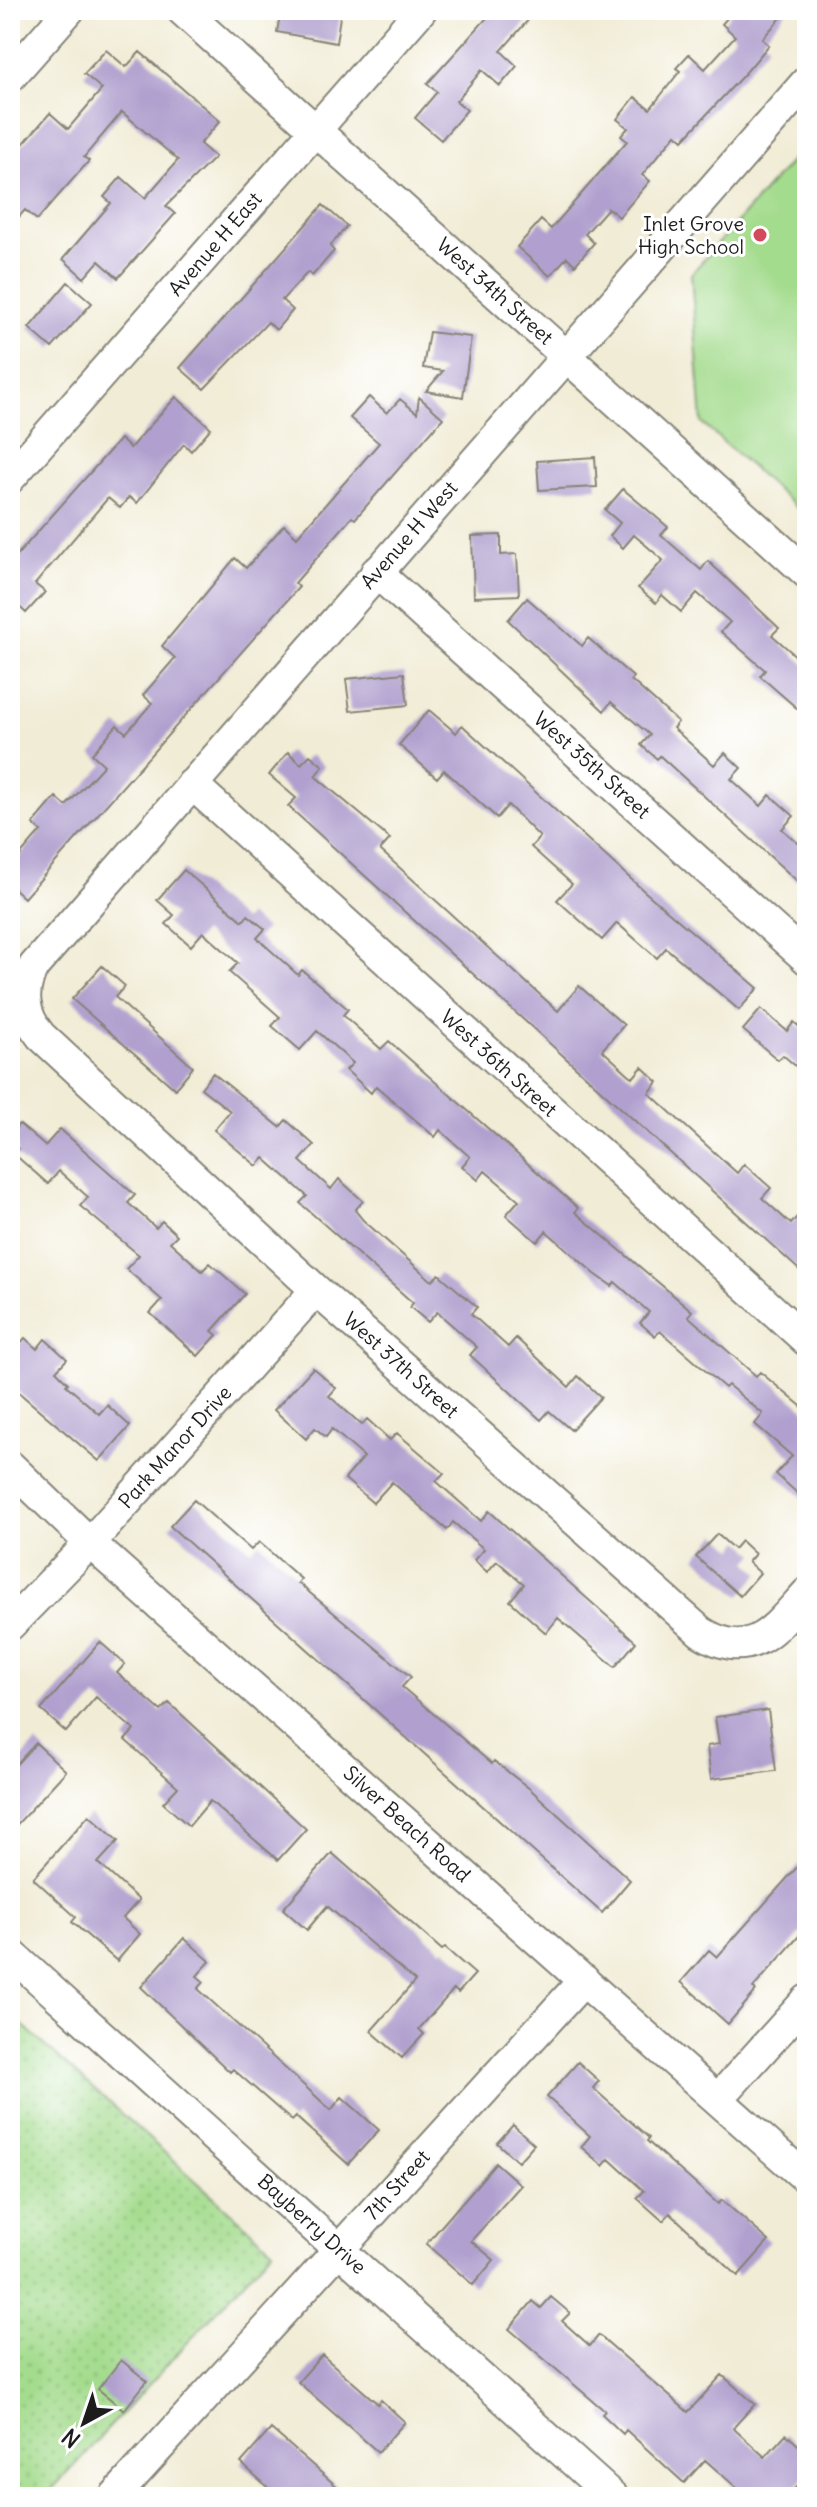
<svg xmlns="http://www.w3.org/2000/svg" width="817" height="2507" font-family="Delius,sans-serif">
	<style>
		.park { fill: url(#park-dots); stroke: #607c55; stroke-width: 2 }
		.pitch { fill: #a4dc8e; stroke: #607c55; stroke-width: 2 }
		.building { fill: #b1a0cf }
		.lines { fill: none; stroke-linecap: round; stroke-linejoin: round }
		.minor-casing { stroke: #868478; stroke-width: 34 }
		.minor { stroke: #fff; stroke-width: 30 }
		.poi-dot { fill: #d1495b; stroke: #fff; stroke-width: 3 }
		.labels { text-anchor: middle; stroke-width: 6; stroke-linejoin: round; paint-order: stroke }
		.poi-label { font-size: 20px; fill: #1c1c1c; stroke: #fff; text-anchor: end }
		.street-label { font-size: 20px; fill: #1c1c1c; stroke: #fff }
	</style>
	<defs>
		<pattern id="park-dots" width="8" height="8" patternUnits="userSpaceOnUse" patternTransform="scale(2)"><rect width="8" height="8" fill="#a4dc8e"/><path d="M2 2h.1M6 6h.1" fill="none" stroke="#8dbc7a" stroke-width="1.8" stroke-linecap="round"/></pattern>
	</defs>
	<rect width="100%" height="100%" fill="#fff"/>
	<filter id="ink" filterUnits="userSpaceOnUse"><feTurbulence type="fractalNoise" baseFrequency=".0125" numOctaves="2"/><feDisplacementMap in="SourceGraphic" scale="16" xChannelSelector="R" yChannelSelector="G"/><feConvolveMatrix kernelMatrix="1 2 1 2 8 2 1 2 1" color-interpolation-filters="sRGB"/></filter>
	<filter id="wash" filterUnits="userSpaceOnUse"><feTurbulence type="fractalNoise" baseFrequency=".006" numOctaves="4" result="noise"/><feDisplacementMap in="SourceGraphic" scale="32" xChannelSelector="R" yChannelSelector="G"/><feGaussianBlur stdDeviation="1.8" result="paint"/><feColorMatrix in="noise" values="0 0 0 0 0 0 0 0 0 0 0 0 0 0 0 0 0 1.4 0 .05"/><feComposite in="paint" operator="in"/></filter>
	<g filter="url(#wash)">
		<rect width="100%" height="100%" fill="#f1ecd5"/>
		<path class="park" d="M10,2014L273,2250L45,2497H10Z"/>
		<path class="pitch" d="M807,143V517L702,423L691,274Z"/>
		<g id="blocks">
			<path class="building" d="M281,10H341L336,43L277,32Z
				M494,10H537L501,51L517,66L500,86L482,70L456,101L467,110L441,140L415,118L437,92L427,84Z
				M734,10H788L762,39L769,45L747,71L683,140L676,134L642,175L650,181L619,217L608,208L585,234L594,243L575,265L567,257L550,276L517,247L541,220L551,229L627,141L621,136L628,128L617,119L635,97L650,109L680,71L676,68L689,54L705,69L735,36L722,24Z
				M106,50L126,67L140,52L220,121L200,144L215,157L166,206L175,214L118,278L99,261L84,278L63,259L111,203L104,197L121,177L145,198L178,160L122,112L84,157L89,161L37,220L25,210L10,227V159L50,113L68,129L102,89L84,74Z
				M323,205L347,226L330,246L334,251L312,276L308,272L282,300L293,310L276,330L268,322L204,389L180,368Z
				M68,282L92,303L52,348L29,328Z
				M429,332L471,337L463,397L426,391L443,371L423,368Z
				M176,397L211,428L191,451L184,444L137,503L129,497L120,508L108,498L35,584L45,592L26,613L10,598V563L120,439L130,448Z
				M369,397L387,413L400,399L417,413L419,397L443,418L355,519L352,517L295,583L299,587L24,898L10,885V867L41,831L33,824L56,797L66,806L104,765L92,754L117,725L126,733L152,703L143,695L175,658L162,646L235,558L246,568L284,525L297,537L379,443L350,418Z
				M595,457L597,487L539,490L537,461Z
				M623,489L668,527L661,535L701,570L708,561L779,628L772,635L807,666V701L799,710L760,676L765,670L721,632L730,622L697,593L681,612L662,595L656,603L638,588L663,560L634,535L623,548L610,536L620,523L605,510Z
				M501,535V555L517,554L519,595L474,597L472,536Z
				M527,598L582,646L588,638L633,677L631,680L678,722L673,728L714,765L725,753L741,768L731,779L761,806L770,795L794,816L782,829L807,851V890L660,756L657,759L641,745L650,735L611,702L604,711L508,620Z
				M404,673L408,705L350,711L346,679Z
				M429,710L456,733L462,725L644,891L758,988L739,1010L666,948L657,958L617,923L602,940L557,900L572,884L531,847L540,837L508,805L497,818L444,770L437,778L399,745Z
				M288,752L301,764L310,755L323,766L315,776L390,839L380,850L558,1011L579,986L624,1025L602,1050L633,1078L642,1067L658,1082L649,1093L737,1173L744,1164L771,1188L762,1198L791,1224L807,1205V1277L288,806L296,798L269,775Z
				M184,870L243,921L248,915L265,929L257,938L298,975L302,970L348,1009L343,1015L381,1049L389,1041L578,1208L575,1212L692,1311L688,1316L756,1376L760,1372L807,1411V1502L776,1474L792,1456L755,1424L763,1414L728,1385L725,1388L660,1331L655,1336L640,1323L649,1312L615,1282L612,1286L595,1274L546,1231L537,1242L506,1215L519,1200L485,1171L478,1180L462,1166L470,1157L440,1130L435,1137L376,1086L371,1093L346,1070L353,1063L317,1031L300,1050L272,1026L280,1017L229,972L238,963L203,932L191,946L166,924L174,915L157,900Z
				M102,966L125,986L115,997L193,1067L175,1089L72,999Z
				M761,1009L787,1031L794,1022L807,1034V1076L783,1055L778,1060L743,1030Z
				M213,1073L280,1127L286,1120L314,1145L300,1161L331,1189L339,1179L363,1201L355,1210L363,1220L432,1281L439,1274L477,1307L471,1314L508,1347L516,1338L569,1387L578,1376L601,1397L571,1430L549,1411L541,1420L470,1355L477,1347L437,1312L428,1322L410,1307L413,1303L300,1203L307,1196L264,1158L257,1166L214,1130L230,1111L201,1088Z
				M19,1124L45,1146L60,1129L135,1195L128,1203L156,1228L162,1221L177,1235L170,1242L202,1271L210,1263L245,1294L212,1331L217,1335L198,1356L150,1313L162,1300L126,1269L139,1255L80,1206L88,1197L59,1171L48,1184L14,1154L18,1149L10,1142V1134Z
				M25,1338L37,1349L45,1339L67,1359L56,1371L68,1383L66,1385L99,1414L107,1405L130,1426L99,1461L10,1385V1355Z
				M313,1368L336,1388L329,1396L362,1425L367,1419L390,1440L397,1433L444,1473L436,1481L481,1521L489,1511L636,1642L615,1667L558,1618L546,1633L510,1601L524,1584L497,1561L487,1572L474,1560L484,1549L453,1522L447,1530L392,1482L373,1503L345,1479L364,1457L332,1429L326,1437L315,1428L306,1439L274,1410Z
				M194,1500L251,1550L259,1542L301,1579L298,1583L411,1677L402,1687L492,1764L494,1761L530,1789L630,1880L602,1913L170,1526Z
				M717,1534L734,1549L741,1541L755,1554L748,1562L760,1573L740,1596L696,1557Z
				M100,1642L125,1664L117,1673L161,1711L169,1703L306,1829L278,1860L210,1801L189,1826L163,1803L178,1787L125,1740L134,1730L96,1697L66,1732L41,1710Z
				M768,1710L776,1771L711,1779L707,1746L719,1744L715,1717Z
				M36,1743L66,1771L10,1832V1771Z
				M89,1815L118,1841L98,1863L139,1900L123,1918L140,1934L117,1961L72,1922L76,1917L33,1878Z
				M332,1853L442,1950L445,1948L475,1974L458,1993L454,1989L419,2029L424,2034L402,2058L371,2031L415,1981L327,1906L307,1930L283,1909Z
				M807,1856V1927L753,1988L756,1991L728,2024L681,1982L709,1950L717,1957Z
				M184,1938L210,1961L197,1976L204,1982L198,1989L331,2110L342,2097L379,2130L348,2164L296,2117L292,2121L233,2069L230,2072L141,1987Z
				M578,2062L599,2081L593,2088L649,2138L647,2141L718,2204L722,2200L769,2241L738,2276L670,2213L663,2221L637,2198L644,2191L609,2159L603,2166L581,2147L590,2136L547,2097Z
				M513,2125L534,2144L518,2162L497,2143Z
				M496,2163L521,2185L471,2241L494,2260L473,2285L426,2244Z
				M551,2297L570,2313L562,2321L590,2346L599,2335L688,2412L722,2375L755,2404L733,2428L765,2457L786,2434L807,2453V2475L787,2497H729L737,2488L705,2460L684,2483L626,2430L623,2434L602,2414L605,2411L509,2329L533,2301L541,2308Z
				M322,2355L378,2404L381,2400L405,2422L378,2452L298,2382Z
				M121,2360L147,2381L124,2410L98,2389Z
				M271,2429L349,2497H279L241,2463Z"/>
		</g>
	</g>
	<g filter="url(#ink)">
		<use href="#blocks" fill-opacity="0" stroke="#868478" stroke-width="2"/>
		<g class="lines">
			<defs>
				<path id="minor" d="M182,10L807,573
					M10,77L69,10
					M807,81L34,966C20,991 23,1014 41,1036L316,1290L701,1632C752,1664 775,1628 807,1593
					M10,478L421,10
					M376,572L807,959
					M192,784L807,1341
					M10,1466L90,1543L807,2179
					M10,1625L90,1543L316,1290
					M10,1953L613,2497
					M718,2099L807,2000
					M114,2497L584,1980"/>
			</defs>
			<use href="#minor" class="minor-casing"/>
			<use href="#minor" class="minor"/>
		</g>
	</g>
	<circle class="poi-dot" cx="760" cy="235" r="8"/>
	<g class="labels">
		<g class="poi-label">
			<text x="744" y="231">Inlet Grove<tspan x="744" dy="23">High School</tspan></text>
		</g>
		<g class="street-label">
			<text transform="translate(215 244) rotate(-49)" y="7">Avenue H East</text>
			<text transform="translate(495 291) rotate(42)" y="7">West 34th Street</text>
			<text transform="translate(409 535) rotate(-49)" y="7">Avenue H West</text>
			<text transform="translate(592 765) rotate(42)" y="7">West 35th Street</text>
			<text transform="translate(499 1063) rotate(42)" y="7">West 36th Street</text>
			<text transform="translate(401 1365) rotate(42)" y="7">West 37th Street</text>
			<text transform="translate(175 1447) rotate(-48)" y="7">Park Manor Drive</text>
			<text transform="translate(407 1824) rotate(42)" y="7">Silver Beach Road</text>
			<text transform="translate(397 2185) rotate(-48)" y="7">7th Street</text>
			<text transform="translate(312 2224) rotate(42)" y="7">Bayberry Drive</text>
		</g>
	</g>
	<rect width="817" height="2507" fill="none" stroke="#fff" stroke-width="40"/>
	<g transform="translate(84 2423) rotate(220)" stroke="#ffffff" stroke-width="6" paint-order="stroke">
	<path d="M0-6L14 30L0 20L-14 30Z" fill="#1c1c1c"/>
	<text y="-12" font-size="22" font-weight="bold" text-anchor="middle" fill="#1c1c1c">N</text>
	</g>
</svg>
